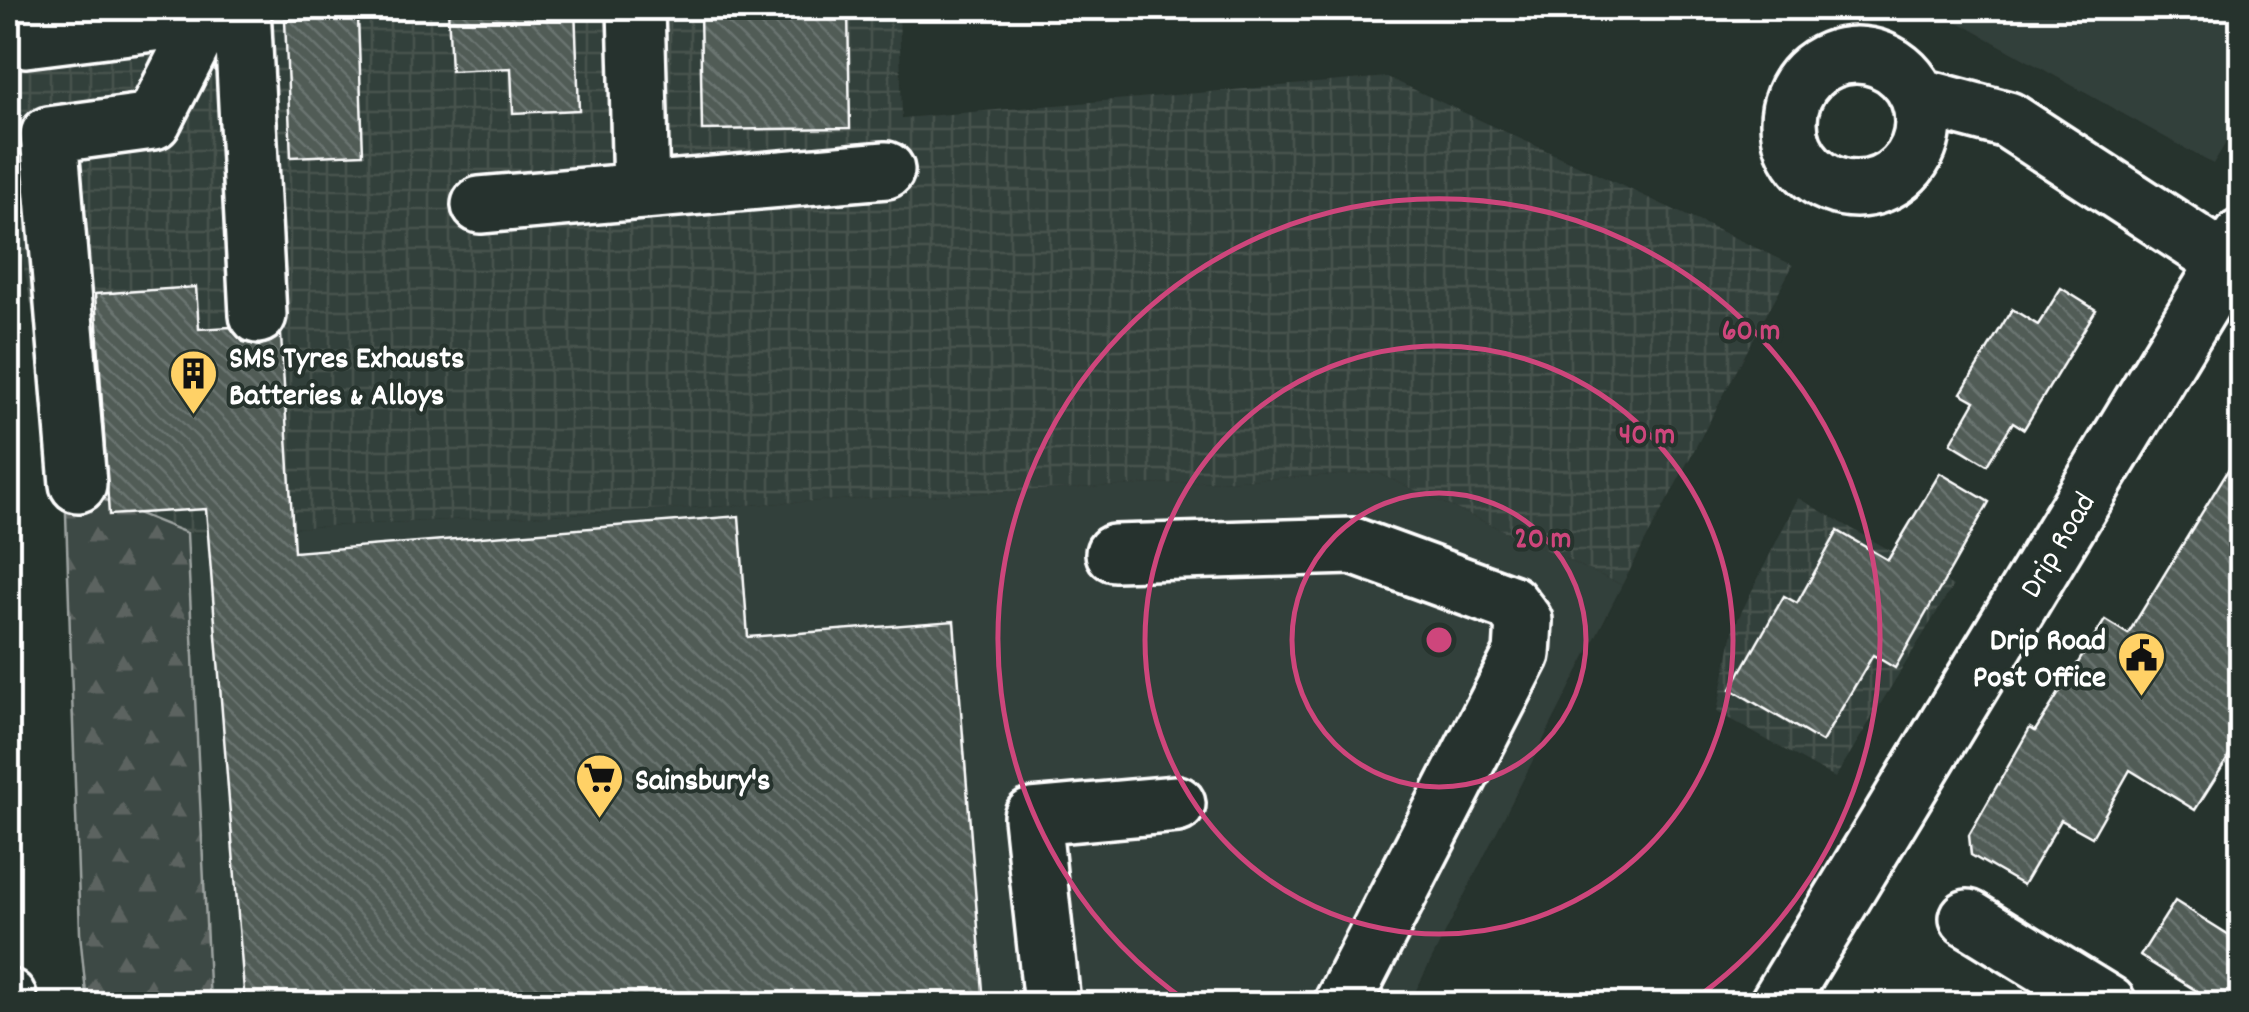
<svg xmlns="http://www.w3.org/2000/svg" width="2249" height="1012" font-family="Dekko,sans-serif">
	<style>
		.built { fill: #333f3a }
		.industrial { fill: url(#industrial-grid) }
		.forest { fill: url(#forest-firs); stroke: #9ea4a2; stroke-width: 2.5 }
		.building { fill: url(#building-back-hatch); stroke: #fff; stroke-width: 2.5 }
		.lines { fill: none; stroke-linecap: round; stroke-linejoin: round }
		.minor-casing { stroke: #fff; stroke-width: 62 }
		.major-casing { stroke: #fff; stroke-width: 62 }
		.minor { stroke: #26332d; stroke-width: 55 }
		.major { stroke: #26332d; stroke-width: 55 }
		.ring { fill: none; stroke: #ce467c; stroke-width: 5 }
		.labels { text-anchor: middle; stroke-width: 8; stroke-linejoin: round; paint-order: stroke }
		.poi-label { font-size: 32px; font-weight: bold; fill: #fff; stroke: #26332d; text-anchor: start }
		.street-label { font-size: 32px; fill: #fff; stroke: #26332d }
		.centre { fill: #ce467c; stroke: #26332d; stroke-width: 5 }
		.ring-label { font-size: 30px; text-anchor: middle; font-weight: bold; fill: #ce467c; stroke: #26332d; stroke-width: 8; stroke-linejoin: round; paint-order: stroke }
	</style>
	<defs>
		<pattern id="industrial-grid" width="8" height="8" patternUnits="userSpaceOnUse" patternTransform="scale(2.5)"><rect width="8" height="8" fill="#333f3a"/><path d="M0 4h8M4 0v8" fill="none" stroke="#47524e"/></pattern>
		<pattern id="forest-firs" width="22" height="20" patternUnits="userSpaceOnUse" patternTransform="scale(2.5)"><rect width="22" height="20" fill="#3e4944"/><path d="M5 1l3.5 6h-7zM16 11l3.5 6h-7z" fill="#5b6460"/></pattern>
		<pattern id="building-back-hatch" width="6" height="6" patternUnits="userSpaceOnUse" patternTransform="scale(2.5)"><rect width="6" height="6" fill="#515c57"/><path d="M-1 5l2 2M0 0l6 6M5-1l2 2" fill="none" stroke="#6b7470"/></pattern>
	</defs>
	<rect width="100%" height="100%" fill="#26332d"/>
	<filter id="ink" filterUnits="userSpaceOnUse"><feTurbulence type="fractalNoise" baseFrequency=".01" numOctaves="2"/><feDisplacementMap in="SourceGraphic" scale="20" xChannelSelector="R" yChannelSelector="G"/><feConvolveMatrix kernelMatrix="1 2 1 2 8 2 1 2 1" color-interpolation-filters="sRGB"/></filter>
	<g filter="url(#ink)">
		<path class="built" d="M1933,8H2241V118L2213,164Z
			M1378,473L1622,585L1409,1004H117L140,639L187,533Z"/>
		<path class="industrial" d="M8,8H899L902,118L1387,77L1793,265L1622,585L1378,473L187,533L65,484L8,184Z
			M1798,498L1953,586L1835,778L1717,712L1734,627Z"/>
		<path class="forest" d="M65,484L187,533L210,1004H87L80,933Z"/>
		<path class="building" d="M448,8H575L579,110L513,113L511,68L451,71Z
			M700,8H848L850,128L702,130Z
			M358,17L363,154L291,157L285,20Z
			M196,287L199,329L230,327L243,342L259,346L281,335L294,552L739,516L748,637L954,621L984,1004H245L206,509L109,515L95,294Z
			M2061,288L2096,310L2024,429L2013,422L1987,465L1951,443L1975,401L1961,393L2012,309L2038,325Z
			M2242,447V736L2195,810L2130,770L2092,837L2061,820L2023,885L1971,855L1969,835L2030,728L2035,731L2105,620L2128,634Z
			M1940,473L1989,502L1895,668L1873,655L1822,742L1731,689L1784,596L1797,603L1838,531L1888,560Z
			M2175,901L2242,943V1004H2218L2140,956Z"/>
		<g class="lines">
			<defs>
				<path id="minor" d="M23,8L25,39L234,13
					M242,8L258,315
					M636,8L641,189
					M1789 122a67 67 0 1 1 134 0a67 67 0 1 1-134 0Z
					M1918,96L2008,120L2226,262
					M480,205L886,170
					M78,484L49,135L153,121L206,17
					M1114,553L1353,546L1510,603L1524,621L1522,654L1342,1004
					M1968,918L2108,1004
					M1052,1004L1032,817L1177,804
					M1778,1004L2242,237"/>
				<path id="major" d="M8,997V1004"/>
			</defs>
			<use href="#minor" class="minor-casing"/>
			<use href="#major" class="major-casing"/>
			<use href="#minor" class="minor"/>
			<use href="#major" class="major"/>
		</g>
	</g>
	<g class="ring">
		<circle cx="1439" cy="640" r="147"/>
		<circle cx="1439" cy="640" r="294"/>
		<path d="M1189 1003A441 441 0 1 1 1689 1003"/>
	</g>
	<defs>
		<symbol id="building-pin" viewBox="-11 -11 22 30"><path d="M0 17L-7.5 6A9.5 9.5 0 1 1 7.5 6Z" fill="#ffd166" stroke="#26332d"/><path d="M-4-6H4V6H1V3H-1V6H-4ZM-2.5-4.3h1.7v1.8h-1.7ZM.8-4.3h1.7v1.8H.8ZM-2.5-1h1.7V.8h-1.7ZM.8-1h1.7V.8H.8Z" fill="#111"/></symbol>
		<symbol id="civic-pin" viewBox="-11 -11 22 30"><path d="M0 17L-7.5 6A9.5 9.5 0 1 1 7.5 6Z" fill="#ffd166" stroke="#26332d"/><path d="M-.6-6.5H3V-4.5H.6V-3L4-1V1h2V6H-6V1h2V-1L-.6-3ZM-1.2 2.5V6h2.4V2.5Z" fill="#111"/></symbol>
		<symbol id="supermarket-pin" viewBox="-11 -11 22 30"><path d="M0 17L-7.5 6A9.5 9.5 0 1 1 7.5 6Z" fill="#ffd166" stroke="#26332d"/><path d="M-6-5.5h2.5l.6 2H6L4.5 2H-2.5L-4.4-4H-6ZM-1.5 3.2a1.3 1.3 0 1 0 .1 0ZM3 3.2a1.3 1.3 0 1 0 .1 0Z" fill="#111"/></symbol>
	</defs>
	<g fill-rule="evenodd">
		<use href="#building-pin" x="166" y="346" width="55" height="75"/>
		<use href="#civic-pin" x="2114" y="628" width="55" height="75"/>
		<use href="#supermarket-pin" x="572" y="750" width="55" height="75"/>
	</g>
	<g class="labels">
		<g class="poi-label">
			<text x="229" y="367">SMS Tyres Exhausts<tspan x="229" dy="37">Batteries &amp; Alloys</tspan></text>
			<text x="2106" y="649" text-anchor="end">Drip Road<tspan x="2106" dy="37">Post Office</tspan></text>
			<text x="635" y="789">Sainsbury's</text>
		</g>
		<g class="street-label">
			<text transform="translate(2056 544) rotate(-59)" y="11">Drip Road</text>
		</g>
	</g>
	<circle cx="1439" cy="640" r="15" class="centre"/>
	<g class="ring-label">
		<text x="1751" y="339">60 m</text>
		<text x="1647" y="443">40 m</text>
		<text x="1543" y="547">20 m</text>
	</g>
	<rect width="2249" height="1012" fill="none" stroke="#26332d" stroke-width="40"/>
	<rect x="20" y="20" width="2209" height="972" fill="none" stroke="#fff" stroke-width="4" filter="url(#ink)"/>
</svg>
